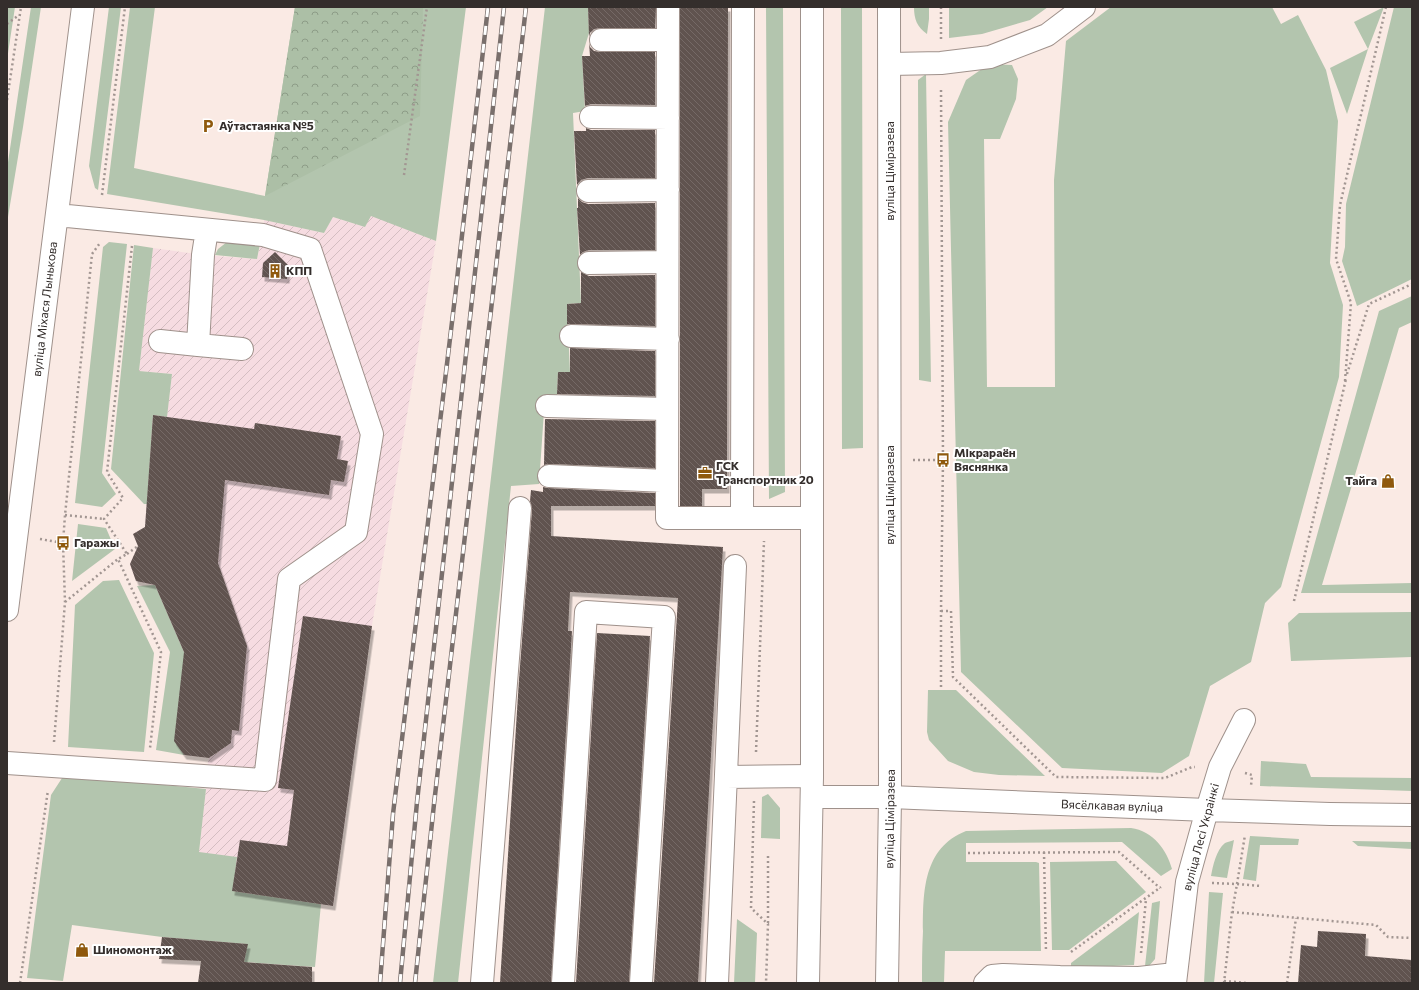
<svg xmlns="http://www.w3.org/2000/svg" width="1419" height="990" font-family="Commissioner,sans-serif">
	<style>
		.industrial { fill: url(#industrial-furrows) }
		.green { fill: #b3c5ae }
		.forest { fill: url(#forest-crowns) }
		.building { fill: url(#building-back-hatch); filter: url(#shadow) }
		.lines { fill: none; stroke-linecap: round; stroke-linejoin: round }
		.minor-casing { stroke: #9f918b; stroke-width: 24 }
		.major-casing { stroke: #9f918b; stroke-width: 24 }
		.path { stroke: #a29692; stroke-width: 2.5; stroke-dasharray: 2 3; stroke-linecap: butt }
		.minor { stroke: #fff; stroke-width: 22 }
		.major { stroke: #fff; stroke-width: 22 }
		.rail-casing { stroke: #796f6c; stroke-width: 4.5 }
		.rail { stroke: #fff; stroke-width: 3; stroke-dasharray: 9; stroke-linecap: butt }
		.labels { text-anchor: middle; stroke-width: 4; stroke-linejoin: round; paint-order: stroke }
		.poi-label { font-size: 12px; font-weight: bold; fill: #342e2c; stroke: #fff; text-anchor: start }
		.street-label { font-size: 12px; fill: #342e2c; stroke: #fff }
	</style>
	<defs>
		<pattern id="industrial-furrows" width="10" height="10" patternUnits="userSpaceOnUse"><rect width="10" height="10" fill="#f6dce1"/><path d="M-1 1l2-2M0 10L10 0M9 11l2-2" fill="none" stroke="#d4bdc1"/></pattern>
		<pattern id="forest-crowns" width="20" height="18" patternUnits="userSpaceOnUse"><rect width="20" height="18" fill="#acbfa6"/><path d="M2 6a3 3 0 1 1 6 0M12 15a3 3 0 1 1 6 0" fill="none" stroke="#8d9c87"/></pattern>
		<pattern id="building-back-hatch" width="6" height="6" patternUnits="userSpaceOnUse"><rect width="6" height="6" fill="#60534f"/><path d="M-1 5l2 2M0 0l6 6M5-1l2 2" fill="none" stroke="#746966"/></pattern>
		<filter id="shadow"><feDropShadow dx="2.5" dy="4.5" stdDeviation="0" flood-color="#0004"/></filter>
	</defs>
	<rect width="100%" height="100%" fill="#faeae4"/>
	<path class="industrial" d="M371,215L436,241L372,625L333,906L232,891L199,852L206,789L205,776L209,758L184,652L155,585L136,581L130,564L138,546L133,534L145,527L153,415L167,416L172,374L139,371L153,248L203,255L257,259L263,235L264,220L324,233L333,217L365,227Z"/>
	<path class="green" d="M7,7H15L7,60Z
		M31,7H41L23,127L7,223V169Z
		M109,7H121L98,190L95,188L89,166Z
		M130,7H155L134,168L265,196L295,7H466L436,241L371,216L365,227L333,217L324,233L264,220L107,194Z
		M545,7H588L589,33L582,56L585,111L573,113L581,303L567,304L570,372H558L557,396L545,397L539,484L511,486L458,983H433Z
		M766,7H783L785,492L769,499Z
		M841,7H862L863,448L842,449Z
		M914,7H929V19L927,34C917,27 914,19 914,7Z
		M949,7H1048L1030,20L982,34L949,38Z
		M1111,7H1272L1281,24L1298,15L1326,70L1338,121L1330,263L1343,305L1339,377L1281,587L1265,603L1251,662L1210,686L1189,756L1162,773L1062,768L961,672L948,122L966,80L989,64L1012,65L1018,79L1016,99L1000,139H984L987,387H1055L1054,180L1066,41Z
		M1384,7L1368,49L1347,114L1330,68L1368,49L1354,22Z
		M1394,7H1412V279L1357,306L1342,261L1345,247L1346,204Z
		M926,74L931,382L919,380L918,80Z
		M109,242L127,244L102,473L116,494L102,507L75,503L103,247Z
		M227,242L260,244L257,259L215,255L218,249Z
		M134,245L153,248L139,371L172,374L167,417L153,415L147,504H144L111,469Z
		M1412,296V322L1399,328L1322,585L1412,583V593H1301L1379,311Z
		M78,524L106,528L115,549L72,581Z
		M119,580L154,653L144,752L68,747L75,605L103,581Z
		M155,585L184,652V755L156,750L170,652L137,586Z
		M1412,612V657L1291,661L1288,623L1299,613Z
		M928,690H956L1045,776L999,775L974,772L948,761L929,740L927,732Z
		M1261,761L1306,764L1311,777L1412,778V791L1260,786Z
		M64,775L206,789L199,852L237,857L233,891L321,904L315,967L244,962L247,944L162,937L72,925L63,981L27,978L51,795Z
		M768,794L780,808V839L761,838L762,797Z
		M1131,828C1153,831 1167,850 1172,869L1161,876L1122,842L966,843V862H1036L1039,863L1041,951H945L944,983H922C922,966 922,948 923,931C923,892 923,848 966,831Z
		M1250,836L1299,839L1298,845H1260L1256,881L1243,879Z
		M1234,840L1227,878L1211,876C1213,866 1216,850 1225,843C1227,842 1232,841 1234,840Z
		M1352,841L1412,842V849L1358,846Z
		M1116,861L1146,892L1069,950H1052L1050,862Z
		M1209,892L1223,893L1214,983H1204Z
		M1160,901L1155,959L1149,966H1145L1152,903Z
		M1139,912L1134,965L1071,968V963Z
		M737,919L757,933L755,983H734Z"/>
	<path class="forest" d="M295,7H423L420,116L265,196Z"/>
	<path class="building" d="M588,7H656L655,28H601L594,29L590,33L589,37Z
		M680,7H728L727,489H702V506H680Z
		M589,43L590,47L594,51L601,52H655V105L591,104L585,106L582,56H590Z
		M586,128L591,130H655V178H588L581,180L577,185L574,131H586Z
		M578,198L582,202L588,204L655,203V250H589L583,252L580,255L577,208H578Z
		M275,252L288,265L287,279L262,277L263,263Z
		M581,272L589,276L655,275V326L567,324V304L581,303Z
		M570,348L655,351V396L557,394L558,372H570Z
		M153,415L254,429L255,423L341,436L337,459L348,461L344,482L331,480L329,495L225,480L218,563L247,646L239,731L232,730L231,743L209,758L184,755L174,741L184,652L155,585L136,581L130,564L138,546L133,534L145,527Z
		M545,419L655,421V468L550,464L544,465Z
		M543,487L548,488L655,493V506H551V536L723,547L698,983H654L678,598L570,592L568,631H572L551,983H500L519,679L532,509L530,501L531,490L543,492Z
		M303,616L372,626L333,906L232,891L240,840L287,846L294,790L278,788Z
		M597,633L650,636L629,983H576Z
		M1318,931L1366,934L1365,956L1412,960V983H1298L1301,945L1317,947Z
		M162,937L248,944L244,962L312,967V983H198L201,961L159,959Z"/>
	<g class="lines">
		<defs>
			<path id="minor" d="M668,7L667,518H812
				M601,40H668
				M890,64L941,63L990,57L1047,35L1084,7
				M591,117L668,118
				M588,191L668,190
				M589,263L667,262
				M571,336L668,339
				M160,341L198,345L203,255L207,230
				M198,345L242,349
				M547,406L667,409
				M549,476L667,481
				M742,518L743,7
				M7,610L83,7
				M7,763L265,780L289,579L356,532L372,434L310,249L263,235L57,215
				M726,777L812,776
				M812,797H890L1207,810L1330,814L1412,815
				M482,983L520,508
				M563,983L586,612L664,617L641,983
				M717,983L735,566
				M985,983L992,976L1003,975L1060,977L1139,978L1175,974
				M1175,983L1187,882L1207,810L1220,767L1244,720"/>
			<path id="major" d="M808,983L812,776V7
				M887,983L890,797L889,7"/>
		</defs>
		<use href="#minor" class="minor-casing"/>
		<use href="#major" class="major-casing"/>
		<path class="path" d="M941,7V39
			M7,24L19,15
			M7,100L21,7
			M404,175L427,7
			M102,195L125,7
			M132,246L107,472L123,498L104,519L127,554L118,559L161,652L150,748
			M1347,374L1369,304L1412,284
			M1345,381L1351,303L1336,259L1340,205L1386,7
			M913,460H943
			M65,515L104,519
			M40,539L63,543
			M127,554L138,546
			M1294,601L1346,379
			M65,602L118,559
			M941,611H951L953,677L1056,777L1165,778L1192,767H1195
			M941,687V611L943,460L941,88
			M54,742L65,602L63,543L65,515L92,254L100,243
			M756,752L764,541
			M1245,773L1252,775L1251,786
			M754,801L751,908L768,924L766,983
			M1044,852L1046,952
			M968,853L1119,852L1160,888
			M1212,883L1237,884L1245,835
			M1232,912L1376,925L1388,937L1412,938
			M768,923V854
			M1071,952L1161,887
			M1141,953L1146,899
			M1224,981L1247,983
			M20,983L48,790
			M1224,983L1232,912L1237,884L1261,886
			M1287,983L1296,918"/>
		<use href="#minor" class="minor"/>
		<use href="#major" class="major"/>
		<defs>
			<path id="rail" d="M380,983L393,814L455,297L488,7
				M400,983L417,802L504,7
				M415,983L434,804L526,7"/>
		</defs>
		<use href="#rail" class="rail-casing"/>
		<use href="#rail" class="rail"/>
	</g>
	<defs>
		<symbol id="parking-bare" viewBox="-9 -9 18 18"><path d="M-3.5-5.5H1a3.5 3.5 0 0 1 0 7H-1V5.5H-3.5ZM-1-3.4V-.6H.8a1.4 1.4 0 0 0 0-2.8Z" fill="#8f590d" stroke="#fff" stroke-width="2.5" paint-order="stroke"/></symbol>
		<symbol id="building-bare" viewBox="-9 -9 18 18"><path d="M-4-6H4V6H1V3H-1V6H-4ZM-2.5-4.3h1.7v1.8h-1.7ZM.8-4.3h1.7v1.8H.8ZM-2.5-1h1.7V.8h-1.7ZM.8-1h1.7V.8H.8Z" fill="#8f590d" stroke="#fff" stroke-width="2.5" paint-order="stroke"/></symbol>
		<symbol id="bus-bare" viewBox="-9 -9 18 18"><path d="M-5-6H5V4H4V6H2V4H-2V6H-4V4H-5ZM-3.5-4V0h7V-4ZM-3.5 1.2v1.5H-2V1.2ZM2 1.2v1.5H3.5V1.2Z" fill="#8f590d" stroke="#fff" stroke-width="2.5" paint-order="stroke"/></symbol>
		<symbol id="office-bare" viewBox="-9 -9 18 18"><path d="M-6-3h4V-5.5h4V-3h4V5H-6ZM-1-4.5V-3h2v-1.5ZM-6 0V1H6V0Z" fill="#8f590d" stroke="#fff" stroke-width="2.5" paint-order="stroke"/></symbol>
		<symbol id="shop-bare" viewBox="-9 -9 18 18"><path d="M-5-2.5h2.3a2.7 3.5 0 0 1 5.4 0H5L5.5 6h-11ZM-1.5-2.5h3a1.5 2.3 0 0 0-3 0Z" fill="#8f590d" stroke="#fff" stroke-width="2.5" paint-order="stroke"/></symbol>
	</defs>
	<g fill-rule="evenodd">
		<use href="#parking-bare" x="198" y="116" width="20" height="20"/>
		<use href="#building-bare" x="265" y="261" width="20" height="20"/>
		<use href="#bus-bare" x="933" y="450" width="20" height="20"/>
		<use href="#office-bare" x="695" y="463" width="20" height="20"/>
		<use href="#shop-bare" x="1378" y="471" width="20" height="20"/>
		<use href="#bus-bare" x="53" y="533" width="20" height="20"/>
		<use href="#shop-bare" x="72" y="940" width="20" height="20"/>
	</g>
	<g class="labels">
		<g class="poi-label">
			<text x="219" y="130">Аўтастаянка №5</text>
			<text x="286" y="275">КПП</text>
			<text x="954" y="457">Мікрараён<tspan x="954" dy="14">Вяснянка</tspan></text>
			<text x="716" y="470">ГСК<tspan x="716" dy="14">Транспортник 20</tspan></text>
			<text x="1377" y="485" text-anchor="end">Тайга</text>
			<text x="74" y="547">Гаражы</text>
			<text x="93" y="954">Шиномонтаж</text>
		</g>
		<g class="street-label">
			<text transform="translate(890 171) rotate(-90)" y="4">вуліца Ціміразева</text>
			<text transform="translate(45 309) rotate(-83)" y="4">вуліца Міхася Лынькова</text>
			<text transform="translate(890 495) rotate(-90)" y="4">вуліца Ціміразева</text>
			<text transform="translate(1112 806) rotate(2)" y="4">Вясёлкавая вуліца</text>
			<text transform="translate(890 819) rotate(-89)" y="4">вуліца Ціміразева</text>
			<text transform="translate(1201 837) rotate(-75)" y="4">вуліца Лесі Украінкі</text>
		</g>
	</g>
	<rect width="1419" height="990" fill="none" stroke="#342e2c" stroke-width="16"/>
</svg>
